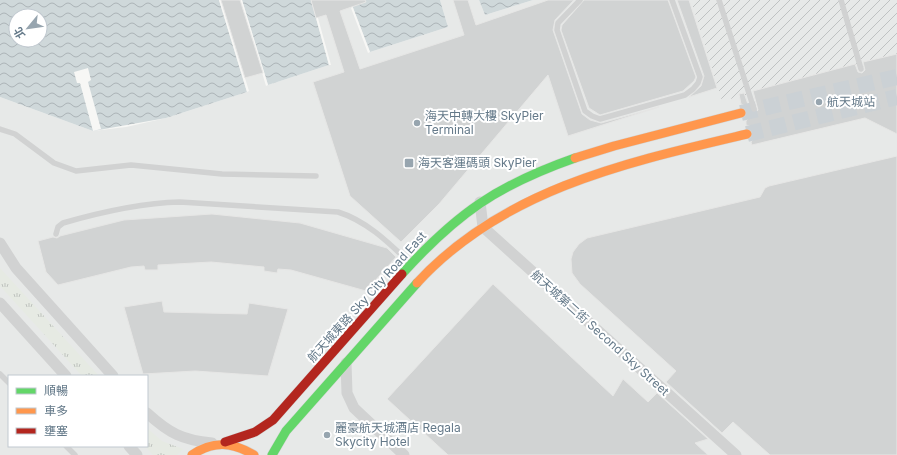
<svg xmlns="http://www.w3.org/2000/svg" width="897" height="455" font-family="Inter,'Noto Sans TC',sans-serif">
	<style>
		.built { fill: #e7e9e8; fill-rule: evenodd }
		.industrial { fill: url(#industrial-furrows) }
		.grass { fill: url(#grass-tufts) }
		.water { fill: url(#water-waves); fill-rule: evenodd }
		.pier { fill: #f7f7f5 }
		.building { fill: #d1d3d3; stroke: #e6e6e5 }
		.lines { fill: none; stroke-linecap: round; stroke-linejoin: round }
		.secondary-tunnel { stroke: #cbd1d5; stroke-width: 16; stroke-dasharray: 16 8; stroke-linecap: butt }
		.fast-casing { stroke: #d4d5d5; stroke-width: 10 }
		.slow-casing { stroke: #d4d5d5; stroke-width: 10 }
		.jam-casing { stroke: #d4d5d5; stroke-width: 10 }
		.lane { stroke: #d1d2d2; stroke-width: 5.5 }
		.street { stroke: #d1d2d2; stroke-width: 11 }
		.fast { stroke: #63d668; stroke-width: 9 }
		.slow { stroke: #ff974d; stroke-width: 9 }
		.jam { stroke: #b3261e; stroke-width: 9 }
		.poi-dot { fill: #97a5af; stroke: #fff; stroke-width: 1.5 }
		.labels { text-anchor: middle; stroke-width: 4; stroke-linejoin: round; paint-order: stroke }
		.poi-label { font-size: 12px; fill: #647989; stroke: #fff; text-anchor: start }
		.street-label { font-size: 12px; fill: #647989; stroke: #fff }
	</style>
	<defs>
		<pattern id="industrial-furrows" width="10" height="10" patternUnits="userSpaceOnUse"><rect width="10" height="10" fill="#e7e9e8"/><path d="M-1 1l2-2M0 10L10 0M9 11l2-2" fill="none" stroke="#bfc2c2"/></pattern>
		<pattern id="grass-tufts" width="24" height="20" patternUnits="userSpaceOnUse"><rect width="24" height="20" fill="#e6eae3"/><path d="M3 7l-1-3M5 7V3M7 7l1-3M15 17l-1-3M17 17v-4M19 17l1-3" fill="none" stroke="#bec2be"/></pattern>
		<pattern id="water-waves" width="16" height="10" patternUnits="userSpaceOnUse"><rect width="16" height="10" fill="#cfd8da"/><path d="M0 5q4-4 8 0t8 0" fill="none" stroke="#acb4b7"/></pattern>
	</defs>
	<rect width="100%" height="100%" fill="#f7f7f5"/>
	<path class="built" d="M219,0H242L268,85L329,65L311,0H350L370,52L448,27L440,0H479L485,15L533,0H897V455H0V97L93,131L126,127L166,118L247,92ZM9,376H147V446H9Z"/>
	<path class="industrial" d="M691,0H897V58L722,101Z"/>
	<path class="grass" d="M0,268L99,376H82L0,286Z
		M147,428L162,441L183,449L177,455H153L145,446H147Z"/>
	<path class="water" d="M0,0H219L247,92L166,118L93,131L0,97ZM16,16H40V40H16Z
		M242,0H311L329,65L268,85Z
		M350,0H440L448,27L370,52Z
		M479,0H533L485,15Z"/>
	<path class="pier" d="M219,0H221L249,91L247,92Z
		M240,0H242L268,85L266,86Z
		M311,0H313L331,65H329Z
		M348,0H350L370,52L368,53Z
		M88,68L91,80L88,82L101,129L93,131L80,83H77L74,72Z"/>
	<path class="building" d="M221,0H240L263,73L245,78Z
		M311,0H365L366,2L340,11L360,69L464,35L453,0H468L476,25L548,0H574L555,20L553,30L582,114L590,120L601,123L659,107L568,136L548,75L439,204L401,242L350,196L313,82L344,72L326,15L316,18Z
		M584,0H668L696,77L694,81L683,91L600,115L589,108L561,30L562,25Z
		M677,0H689L717,88L689,97L701,86L704,76Z
		M897,54V134L865,118L752,145L751,142L756,137V131L754,127L746,125V121L750,116V111L755,113L758,110L753,91L855,64L858,72L862,73L865,70L863,62Z
		M744,93L750,110L747,106L741,104L739,94Z
		M897,156V455H770L733,422L722,433L666,382L676,371L580,284L572,273L571,259L573,252L579,244L587,238L760,197L765,188L769,186Z
		M212,214L300,223L387,248L396,257L366,291L291,270L278,269L277,273L264,271V267L211,262L158,265V270H145L144,266L131,267L58,285L46,272L38,241L53,237L57,238L60,236L124,220Z
		M493,284L613,396L623,379L648,402L657,393L708,439L695,443L708,455H448L387,399Z
		M162,301L164,312L247,314L249,303L288,309L268,376L195,371L143,374L124,307Z"/>
	<g class="lines">
		<path class="secondary-tunnel" d="M741,113L897,77
			M747,134L897,97"/>
		<defs>
			<path id="fast" d="M402,274C457,213 498,185 575,158
				M272,455L286,431L417,283"/>
			<path id="slow" d="M575,158L614,146L741,113
				M417,283C503,189 628,162 747,134
				M192,455C213,440 233,442 254,455"/>
			<path id="jam" d="M225,442L255,432L273,420L402,274"/>
		</defs>
		<use href="#fast" class="fast-casing"/>
		<use href="#slow" class="slow-casing"/>
		<use href="#jam" class="jam-casing"/>
		<path class="lane" d="M580,0L558,23L557,30L585,111L592,116L600,119L685,95L693,89L698,83L700,77L672,0
			M719,0L754,109
			M841,0L861,69
			M0,129L15,134L54,163L76,171L131,165L222,174L316,176
			M56,234L58,227L63,223C101,212 140,203 180,202L338,212C367,221 389,243 411,264
			M0,374L9,383
			M66,446L75,455"/>
		<path class="street" d="M480,202L483,227L736,455
			M0,243L16,268L113,376
			M0,303L66,376
			M346,363L347,393L354,408L404,455
			M147,413C169,433 182,440 212,443
			M129,446L137,455"/>
		<use href="#fast" class="fast"/>
		<use href="#slow" class="slow"/>
		<use href="#jam" class="jam"/>
	</g>
	<g class="poi-dot">
		<circle cx="819" cy="102" r="4"/>
		<circle cx="417" cy="123" r="4"/>
		<rect x="404" y="158" width="10" height="10" rx="2"/>
		<circle cx="327" cy="435" r="4"/>
	</g>
	<g class="labels">
		<g class="poi-label">
			<text x="827" y="106">航天城站</text>
			<text x="425" y="120">海天中轉大樓 SkyPier<tspan x="425" dy="14">Terminal</tspan></text>
			<text x="418" y="167">海天客運碼頭 SkyPier</text>
			<text x="335" y="432">麗豪航天城酒店 Regala<tspan x="335" dy="14">Skycity Hotel</tspan></text>
		</g>
		<g class="street-label">
			<text transform="translate(367 297) rotate(-48)" y="4">航天城東路 Sky City Road East</text>
			<text transform="translate(600 333) rotate(42)" y="4">航天城第二街 Second Sky Street</text>
		</g>
	</g>
	<rect x="8" y="375" width="140" height="72" fill="#ffffff" stroke="#c1c9d0"/>
	<rect x="16" y="388" width="20" height="6" fill="#63d668" stroke="#c1c9d0"/>
	<text x="44" y="395" font-size="12" fill="#647989">順暢</text>
	<rect x="16" y="408" width="20" height="6" fill="#ff974d" stroke="#c1c9d0"/>
	<text x="44" y="415" font-size="12" fill="#647989">車多</text>
	<rect x="16" y="428" width="20" height="6" fill="#b3261e" stroke="#c1c9d0"/>
	<text x="44" y="435" font-size="12" fill="#647989">壅塞</text>
	<g transform="translate(28 28) rotate(241)"><circle r="19" fill="#ffffff" stroke="#c1c9d0"/>
	<path d="M0-3L7 15L0 10L-7 15Z" fill="#97a5af"/>
	<text y="-6" font-size="11" font-weight="bold" text-anchor="middle" fill="#647989">北</text>
	</g>
</svg>
